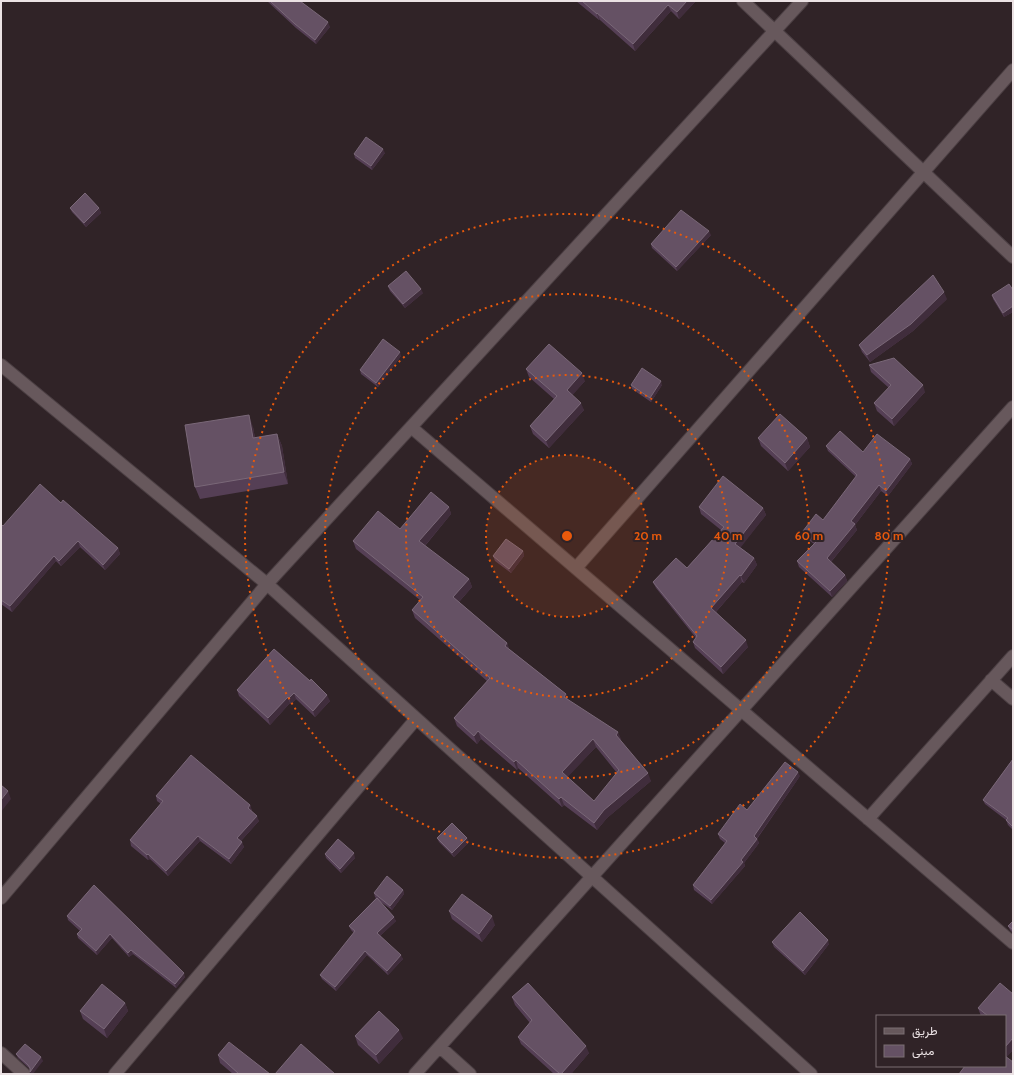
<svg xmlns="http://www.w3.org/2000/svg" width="1014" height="1075" font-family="Cabin,Vazirmatn,sans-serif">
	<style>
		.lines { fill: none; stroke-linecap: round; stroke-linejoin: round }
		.minor-casing { stroke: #4b3f43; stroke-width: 14 }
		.minor { stroke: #67585c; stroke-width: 12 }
		.wall { fill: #553f55; fill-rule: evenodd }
		.shaded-wall { fill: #402d3c }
		.building { fill: #655164; stroke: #7a6878; fill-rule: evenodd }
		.ring { fill: none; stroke: #e8590c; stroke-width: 2; stroke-dasharray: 2 4 }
		.centre { fill: #e8590c; stroke: #302327; stroke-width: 2 }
		.ring-label { font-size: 12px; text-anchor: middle; font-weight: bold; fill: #e8590c; stroke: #302327; stroke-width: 4; stroke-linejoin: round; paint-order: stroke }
	</style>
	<rect width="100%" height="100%" fill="#302327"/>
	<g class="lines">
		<defs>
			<path id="minor" d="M743,1L1013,257
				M802,1L267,584L811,1074
				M1,365L267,584L1,898
				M411,427L1013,943
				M576,568L1013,70
				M991,680L1013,699
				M868,819L1013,656
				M440,1047L470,1074
				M1,1053L24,1074
				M115,1074L416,719
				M415,1074L1013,407"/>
		</defs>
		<use href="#minor" class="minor-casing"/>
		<use href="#minor" class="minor"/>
	</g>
	<path class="wall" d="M267,1H300L330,27L316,44L296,28Z
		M576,1H696L679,19L671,11L635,51L600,20H599Z
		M385,153L372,170L355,158L354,154Z
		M70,208H99L101,213L86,227L72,212Z
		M711,235L677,271L652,248L651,244Z
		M388,286L423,293L405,308L390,291Z
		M1013,290V312L1004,317L993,299L992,295Z
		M947,299L913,331L870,362L862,352L859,345Z
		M401,356L378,387L361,374L360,370Z
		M869,365L925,392L894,426L877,411L874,403L889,388L871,372Z
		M526,369L585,381L572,395L584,410L549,448L533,434L530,426L554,399L529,377Z
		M631,385H662L651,402L632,389Z
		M253,427L255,438L277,434L282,446L288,484L200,499L195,487Z
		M758,438H807L810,447L788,471L761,446Z
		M826,446L863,452L910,459L912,464L888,496L881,491L855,525L857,530L831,562L845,575L847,581L832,597L799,567L797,561L814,544L805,537L803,531L823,520L856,477L828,451Z
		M61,503L118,548L120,554L105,570L80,547L61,566L56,561L12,612L1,604V524L3,526Z
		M449,507L451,514L425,546L469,579L472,587L459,602L507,643L509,649L566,694L568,700L621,739L620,740L651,781L607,818L597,830L564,805L562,807L518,768L517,770L481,739L477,744L457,726L454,718L487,681L415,618L412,610L420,600L356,549L353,541L400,529ZM596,747L617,773L594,801L567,777Z
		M699,507L763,508L766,515L740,547L754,558L757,565L744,583L742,582L716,612L748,647L723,674L695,648L693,642L696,638L656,588L653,582L687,568L721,530L701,514Z
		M523,551L524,556L511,573L495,561L493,556Z
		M274,649L330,701L315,717L296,699L291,704L290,703L270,725L239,696L237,690Z
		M1013,759V830L1008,825L1006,820L985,804L983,800Z
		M800,776L757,839L759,843L744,863L745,866L712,904L694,890L693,885L725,843L720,839L718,834L747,810Z
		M156,796L250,805L252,811H251L259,821L241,841L244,847L231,864L200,841L168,876L150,859L148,860L131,846L130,840L161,804L157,801Z
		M437,838L469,842L454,857L439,842Z
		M325,854L355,858L341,873L326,858Z
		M94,885L185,977L176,988L133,954L129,957L112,938L97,955L78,938L77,934L80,931L68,920L67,916Z
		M403,890L404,894L392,910L378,900L396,921L380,936L403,959L388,975L367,955L336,991L322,979L320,975L354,933L351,930L349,926L376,898L375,897L374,893Z
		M449,911L495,925L482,942L452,919Z
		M1013,921V933L1010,930L1008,926Z
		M772,942L829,944L805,975L774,947Z
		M1013,994V1050L1006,1057L959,1074L1005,1016H981L978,1008Z
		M512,997L589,1053L571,1074H554L521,1044L518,1037L530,1023L515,1005Z
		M125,1003L128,1011L107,1038L83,1019L80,1011Z
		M355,1036L403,1038L379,1064L358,1045Z
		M16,1054L43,1061L30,1069L18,1058Z
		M218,1055L270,1074H233L220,1063Z"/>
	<path class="shaded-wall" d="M687,1H696L679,19L677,12Z
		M668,5L671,11L635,51L633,44Z
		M597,13L600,20H599L597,14Z
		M328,22L330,27L316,44L315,40Z
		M383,149L385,153L372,170L371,166Z
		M99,208L101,213L86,227L84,223Z
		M709,231L711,235L677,271L676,267Z
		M421,289L423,293L405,308L403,304Z
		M944,292L947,299L913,331L870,362L867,355Z
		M1013,306V312L1004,317L1003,313Z
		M400,352L401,356L378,387L376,383Z
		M582,373L585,381L570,398L567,390Z
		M661,381L662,385L651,402L650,398Z
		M923,385L925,392L894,426L892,419Z
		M581,403L584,410L549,448L546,441Z
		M249,415L253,427L257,450L253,438Z
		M277,434L282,446L288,484L284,472Z
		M807,438L810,447L788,471L785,463Z
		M910,459L912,464L888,496L886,491Z
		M879,485L881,491L855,525L857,530L829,564L827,558L851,521Z
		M449,507L451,514L422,549L419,541Z
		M763,508L766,515L738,551L735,544Z
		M78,541L80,547L61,566L59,561Z
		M118,548L120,554L105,570L103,565Z
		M523,551L524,556L511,573L509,569Z
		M54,556L56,561L12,612L10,606Z
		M754,558L757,565L744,583L741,576Z
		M740,575L742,582L713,615L711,608Z
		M845,575L847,581L832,597L830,591Z
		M469,579L472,587L456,605L453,597Z
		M746,640L748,647L723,674L721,667Z
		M507,643L510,651L505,646Z
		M294,693L296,699L291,704L289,698Z
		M566,694L569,702L564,697Z
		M327,695L330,701L315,717L313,711Z
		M288,697L290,703L270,725L268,718Z
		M478,731L481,739L477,744L474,736Z
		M618,732L621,739L618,743L616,735Z
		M593,739L596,747L565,780L562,772Z
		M516,760L518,768L517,770L514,762Z
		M798,772L800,776L755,841L754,836Z
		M648,773L651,781L607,818L597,830L594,823L604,810Z
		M8,791L11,799L1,812V800Z
		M561,797L564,805L562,807L559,799Z
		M250,805L252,811L249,813L248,808Z
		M257,816L259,821L239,843L237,838Z
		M198,836L200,841L168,876L166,871Z
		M467,838L469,842L454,857L452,853Z
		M757,839L759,843L744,863L745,866L712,904L711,900Z
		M242,842L244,847L231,864L229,859Z
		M354,853L355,858L341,873L340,869Z
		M148,854L150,859L148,860L147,855Z
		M403,890L404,894L392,910L390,906Z
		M492,916L495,925L482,942L479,934Z
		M394,917L396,921L379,937L377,933Z
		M110,934L112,938L97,955L96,951Z
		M828,940L829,944L805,975L803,971Z
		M131,950L133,954L129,957L128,953Z
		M365,951L367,955L336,991L335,987Z
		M401,955L403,959L388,975L387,971Z
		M184,973L185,977L176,988L175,984Z
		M125,1003L128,1011L107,1038L104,1029Z
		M399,1030L403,1038L379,1064L376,1055Z
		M1013,1038V1050L1005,1059V1047Z
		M586,1046L589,1053L571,1074H561Z
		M41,1057L43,1061L33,1074H31L30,1072Z"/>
	<path class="building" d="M270,1H300L328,22L315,40L295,24Z
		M582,1H687L677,12L668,5L633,44L597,13V14Z
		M366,137L383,149L371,166L354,154Z
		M85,193L99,208L84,223L70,208Z
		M681,210L709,231L676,267L651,244Z
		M406,271L421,289L403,304L388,286Z
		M933,275L944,292L911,324L867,355L859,345Z
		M1009,284L1013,290V306L1003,313L992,295Z
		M383,339L400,352L376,383L360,370Z
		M549,344L582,373L567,390L581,403L546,441L530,426L557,396L526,369Z
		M894,358L923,385L892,419L874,403L891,385L869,365Z
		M642,368L661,381L650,398L631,385Z
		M780,414L807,438L785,463L758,438Z
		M249,415L253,438L277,434L284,472L195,487L185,425Z
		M840,431L863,452L877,434L910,459L886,491L879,485L851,521L855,524L827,558L845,575L830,591L797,561L816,542L803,531L816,514L823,520L857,475L826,446Z
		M723,476L763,508L735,544L754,558L741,576L740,575L711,608L746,640L721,667L693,642L697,636L653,582L676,558L687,568L724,527L699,507Z
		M40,484L61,503L63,500L118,548L103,565L78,541L59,561L54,556L10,606L1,600V524L3,526Z
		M431,492L449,507L419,541L469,579L453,597L507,643L505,646L566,694L564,697L618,732L616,735L648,773L604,810L594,823L561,797L559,799L516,760L514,762L478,731L474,736L454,718L490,678L412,610L423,597L353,541L378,511L400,529ZM593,739L619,770L594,801L562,772Z
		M506,539L523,551L509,569L493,556Z
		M274,649L310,681L311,679L327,695L313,711L294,693L289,698L288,697L268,718L237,690Z
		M191,755L250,805L248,808L257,816L237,838L242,842L229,859L198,836L166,871L148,854L147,855L130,840L163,801L156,796Z
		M1013,759V827L1006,820L1008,818L983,800Z
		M785,762L798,772L754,836L757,839L741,860L743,862L711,900L693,885L727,841L718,834L740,804L747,810Z
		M1,785L8,791L1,800Z
		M452,823L467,838L452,853L437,838Z
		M338,839L354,853L340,869L325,854Z
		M387,876L403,890L390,906L374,893Z
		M94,885L184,973L175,984L131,950L128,953L110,934L96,951L77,934L82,929L67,916Z
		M462,894L492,916L479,934L449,911Z
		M377,898L394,917L377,933L401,955L387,971L365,951L335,987L320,975L355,931L349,926Z
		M800,912L828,940L803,971L772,942Z
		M1013,921V930L1008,926Z
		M528,983L586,1046L561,1074H560L518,1037L532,1020L512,997Z
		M1000,983L1013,994V1038L1005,1047V1016H988L978,1008Z
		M102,984L125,1003L104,1029L80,1011Z
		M379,1011L399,1030L376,1055L355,1036Z
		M229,1042L270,1074H239L218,1055Z
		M25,1044L41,1057L30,1072V1068L28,1065L16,1054Z
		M301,1044L335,1074H275Z
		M1005,1056L1013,1062V1074H959L965,1066H1005Z"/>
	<circle cx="567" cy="536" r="81" fill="#e8590c" fill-opacity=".12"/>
	<g class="ring">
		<circle cx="567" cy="536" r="81"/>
		<circle cx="567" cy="536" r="161"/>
		<circle cx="567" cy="536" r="242"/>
		<circle cx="567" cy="536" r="322"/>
	</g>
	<circle cx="567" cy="536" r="6" class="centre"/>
	<g class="ring-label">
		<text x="648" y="540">20 m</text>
		<text x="728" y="540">40 m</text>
		<text x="809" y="540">60 m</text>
		<text x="889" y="540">80 m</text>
	</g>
	<rect width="1014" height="1075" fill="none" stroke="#ebe2e4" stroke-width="4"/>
	<rect x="876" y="1015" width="130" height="52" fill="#302327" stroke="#7b6f73"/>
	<rect x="884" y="1028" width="20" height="6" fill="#67585c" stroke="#7b6f73"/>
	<text x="912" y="1035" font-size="12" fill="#ebe2e4">طريق</text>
	<rect x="884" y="1045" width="20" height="12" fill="#655164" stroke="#7b6f73"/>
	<text x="912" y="1055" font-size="12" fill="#ebe2e4">مبنى</text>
</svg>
